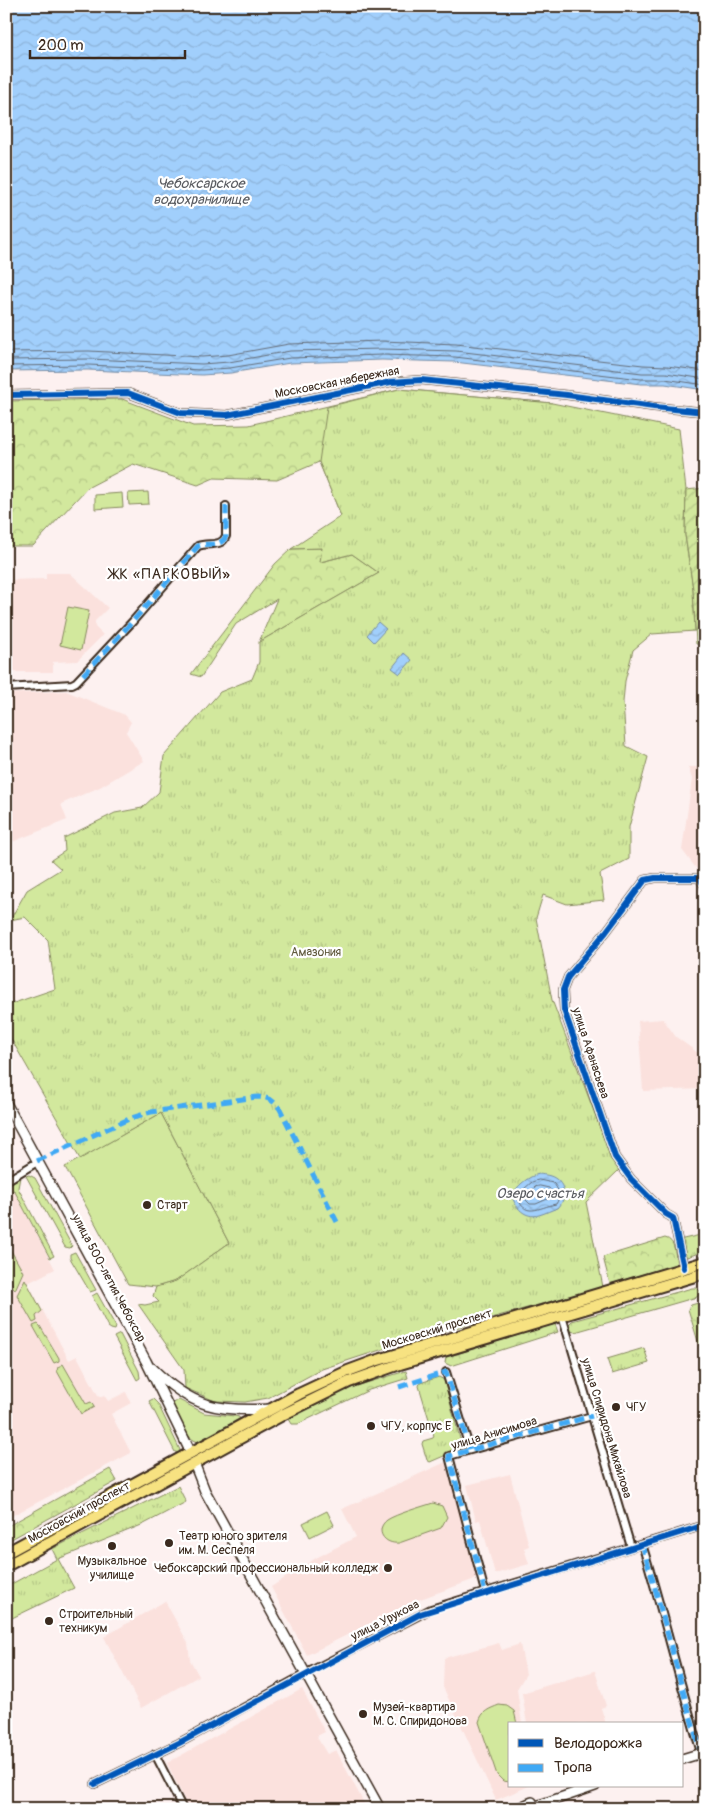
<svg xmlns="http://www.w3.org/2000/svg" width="711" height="1815" font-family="Pangolin,sans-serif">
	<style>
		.built { fill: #fbe1dd }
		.grass { fill: #d2e89d; stroke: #86895e }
		.forest { fill: url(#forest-crowns); stroke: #86895e }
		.park { fill: url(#park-tufts); stroke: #86895e }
		.garden { fill: url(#garden-furrows); stroke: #86895e }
		.water { fill: url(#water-waves); stroke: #788da3 }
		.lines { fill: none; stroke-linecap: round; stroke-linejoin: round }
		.shore { stroke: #646c77; stroke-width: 1 }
		.street-casing { stroke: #3b2a1e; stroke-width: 10 }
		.secondary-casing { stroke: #3b2a1e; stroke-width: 12 }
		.primary-casing { stroke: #3b2a1e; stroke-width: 14 }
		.street { stroke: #fff; stroke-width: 6 }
		.secondary { stroke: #fff; stroke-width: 9 }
		.primary { stroke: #f7e281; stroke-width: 10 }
		.quiet { stroke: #3fa9f5; stroke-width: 5; stroke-dasharray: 10 5; stroke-linecap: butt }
		.cycleway-casing { stroke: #fff; stroke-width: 9 }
		.cycleway { stroke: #0057b8; stroke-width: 6 }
		.poi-dot { fill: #3b2a1e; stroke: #fff; stroke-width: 2 }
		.labels { text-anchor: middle; stroke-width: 4.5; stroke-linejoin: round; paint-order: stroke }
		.street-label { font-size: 12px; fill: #3b2a1e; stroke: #fff }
		.park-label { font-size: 12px; fill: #615a3e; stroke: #fff }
		.poi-label { font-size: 12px; fill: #3b2a1e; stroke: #fff; text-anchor: start }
		.water-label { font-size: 14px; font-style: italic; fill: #5a5c61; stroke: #fff }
		.quarter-label { font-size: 15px; letter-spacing: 1px; fill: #3b2a1e; stroke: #fff }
	</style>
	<defs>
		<pattern id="forest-crowns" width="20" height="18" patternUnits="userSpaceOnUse" patternTransform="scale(1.25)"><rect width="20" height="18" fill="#d2e89d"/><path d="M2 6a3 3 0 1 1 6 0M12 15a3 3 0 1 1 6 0" fill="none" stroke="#b5c787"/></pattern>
		<pattern id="park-tufts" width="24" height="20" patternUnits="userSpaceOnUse" patternTransform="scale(1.25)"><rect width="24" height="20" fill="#d2e89d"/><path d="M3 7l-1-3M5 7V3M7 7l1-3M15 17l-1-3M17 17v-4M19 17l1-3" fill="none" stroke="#b5c787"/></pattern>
		<pattern id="garden-furrows" width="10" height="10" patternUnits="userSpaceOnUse" patternTransform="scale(1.25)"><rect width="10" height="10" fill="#d2e89d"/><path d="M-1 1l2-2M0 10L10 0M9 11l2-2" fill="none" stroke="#b5c787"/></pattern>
		<pattern id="water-waves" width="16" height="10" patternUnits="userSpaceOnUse" patternTransform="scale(1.25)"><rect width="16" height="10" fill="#a1cffc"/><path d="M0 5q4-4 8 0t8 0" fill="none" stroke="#8cb2d8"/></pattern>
	</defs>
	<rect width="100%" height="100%" fill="#fdf1f0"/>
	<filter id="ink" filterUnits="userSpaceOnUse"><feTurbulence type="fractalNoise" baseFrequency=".02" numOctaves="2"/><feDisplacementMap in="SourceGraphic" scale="10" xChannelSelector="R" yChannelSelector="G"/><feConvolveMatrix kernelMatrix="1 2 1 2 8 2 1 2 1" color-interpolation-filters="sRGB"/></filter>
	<g filter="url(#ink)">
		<path class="built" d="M46,573H70L108,608L95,621V627L103,635L77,661L53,662V672H6V580L46,579Z
			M66,691L125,715L131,722L126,732L144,761L100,787L61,804L67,820L12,842L9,836L11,800L6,798V694Z
			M688,767H705V880L682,850L692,779Z
			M663,1019L676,1037L705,1058V1089L643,1091L638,1021Z
			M14,1190L55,1269L28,1283L69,1360L77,1356L99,1397L104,1395L108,1401L126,1392L131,1403L111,1414L131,1453L6,1519V1194Z
			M446,1462L478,1578L415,1601L307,1655L271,1587L316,1558L356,1537L342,1509Z
			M510,1474L529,1546L524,1548L529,1564L495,1574L480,1520L476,1521L467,1485Z
			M165,1601L188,1643L190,1660L199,1676L141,1708L104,1637Z
			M499,1643L502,1650L520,1644L526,1674L517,1689L522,1724H510V1786H529L496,1800L443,1687L444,1658Z
			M595,1671L606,1706L601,1708L606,1724H527L522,1693Z
			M302,1689L325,1732L317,1736L318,1739L327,1754L336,1750L367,1809H189L167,1763Z"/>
		<path class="grass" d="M148,492L149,504L129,505L128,493Z
			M122,493L123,507L95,509V495Z
			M68,607L89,611L81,650L60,645Z
			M161,1113L229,1243L176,1281L156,1287L128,1284L65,1167Z
			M29,1175L35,1178L72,1246L70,1248L65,1247L26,1176Z
			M20,1177L18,1188L54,1256L50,1258L14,1190L6,1194V1186Z
			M9,1247L23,1272L15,1290L12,1287L7,1251Z
			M75,1252L96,1290L90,1292L70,1258V1254Z
			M25,1279L42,1311L36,1316L37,1321L33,1323L17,1295Z
			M97,1293L116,1327L115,1330L111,1329L108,1327L92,1296Z
			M38,1324L40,1326L59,1358V1361L54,1363L33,1326Z
			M120,1334L139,1371L140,1378L137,1380L114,1337Z
			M63,1364L86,1404L91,1402L94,1407L81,1414L57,1371L58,1367Z
			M153,1399L158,1404L180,1450L179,1453L175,1452L149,1401Z
			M179,1400L204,1413L235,1416L239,1417L240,1421L202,1443C184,1440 179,1420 172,1406V1403Z
			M433,1503L442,1506L447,1517L441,1528L399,1543C384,1545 374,1530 387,1520C396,1514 421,1507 433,1503Z
			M327,1511L334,1525L310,1537L303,1523Z
			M499,1705L507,1706L514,1711L517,1724H510V1782L503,1781L497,1775L479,1722C482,1711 489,1709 499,1705Z"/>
		<path class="forest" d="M399,389L552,403L553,429L341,516L319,462L277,480L214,478L198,485L133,464L87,488L33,546H6V401L122,399L193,426L249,425Z
			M322,548L321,562L352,554L379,573L259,642L277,599L236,624L201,677L191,674L275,564L291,549Z
			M705,1234V1251L684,1258L679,1240Z
			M665,1238C676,1240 675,1255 677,1264L610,1284L603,1257Z
			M692,1288H697L700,1291V1294L697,1297L575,1332L570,1331L568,1329V1325L572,1321Z
			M705,1301V1364L688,1309L691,1305Z
			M555,1324L558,1332L451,1366L445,1363L446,1357Z
			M406,1371L408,1378L369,1390L298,1424H291L288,1419L321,1401L356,1386Z
			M110,1469L117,1481L6,1542V1527Z"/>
		<path class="park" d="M399,389L552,403L679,429L686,490L685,535L693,589L695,631L652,634L633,650L625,681L623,702L626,746L648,757L629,827V859L600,874L604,900L567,904L543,895L536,918L552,1000L610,1154L619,1170L586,1202L603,1287L408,1341L322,1369L268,1398L245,1402L215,1401L185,1388L184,1370L138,1304L145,1305L159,1302L153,1296L156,1287L176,1281L229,1243L161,1113L80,1159L6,1030V1026L10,1024L8,1005L55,989L48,940L25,917L10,920L27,890L61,869L51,860L65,851L64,838L115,813L142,808L159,792L164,756L220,692L252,679L259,662V642L379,573L352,554L320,562L322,548L291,549L341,516L319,462L327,407Z
			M644,1348L649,1363L612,1374L607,1359Z
			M439,1377L444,1380L462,1446L460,1449L430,1462L427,1460L422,1444L423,1441L433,1438L434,1436L419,1386L420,1383Z
			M178,1486L186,1502L144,1524L58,1559L74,1588L12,1618L6,1607V1587L57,1559L52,1549Z"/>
		<path class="garden" d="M705,488V644H696L693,589L685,535L686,490Z"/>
		<path class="water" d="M6,6H705V390L665,384H641L454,362L382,360L290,363L231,373L202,375L88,370L6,371Z
			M378,622L386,629L374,642L367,635Z
			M404,653L412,660L400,674L392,668Z
			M539,1174C545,1175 551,1175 556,1179C566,1186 566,1200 558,1208C551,1210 546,1213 539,1215C525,1219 515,1207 512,1196C516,1186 529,1176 539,1174Z"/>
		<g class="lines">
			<path class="shore" d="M6,352L89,351L202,357L228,355L289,344L382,341L456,344L643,365L667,366L705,371
				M6,360L89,359L202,364L229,362L290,351L382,349L456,351L642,373H666L705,379
				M6,366L88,365L202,370L230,368L290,358L382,355L455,357L641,379H665L705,385
				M539,1180L553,1183C559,1189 561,1197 556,1204C539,1207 524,1220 517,1195L532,1182Z
				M540,1186L549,1188L552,1193V1197L536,1204H530L526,1200L525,1196L535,1187Z"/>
			<defs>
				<path id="street" d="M6,395L128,393L181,413L227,415L391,382L421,380L567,395L654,407L705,412
					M6,688L72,684L76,682L133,621L198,546C208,542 221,548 226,536V506
					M6,1181L34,1164
					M684,1268L673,1218L666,1214L631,1179L615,1157L564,1010L563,990L568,977L606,932L645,880L655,878H699L705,886
					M562,1316L631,1547
					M446,1372L470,1450
					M642,1544C663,1612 679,1681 700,1749
					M485,1592L449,1456L592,1416
					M305,1674L431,1609L705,1525
					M155,1754L183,1809
					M95,1784L179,1743L302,1676"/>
				<path id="secondary" d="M6,1103L146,1361L191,1453
					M152,1368C191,1407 218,1412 271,1409
					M194,1463L205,1491L380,1809
					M682,1759L705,1752
					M516,1809L532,1802
					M528,1809L595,1786"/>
				<path id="primary" d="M6,1553L299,1394L348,1371L375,1361L705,1262
					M6,1566L282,1415L349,1382L400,1364L705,1273"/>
			</defs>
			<use href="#street" class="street-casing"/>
			<use href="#secondary" class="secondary-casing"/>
			<use href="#primary" class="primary-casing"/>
			<use href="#street" class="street"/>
			<use href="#secondary" class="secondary"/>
			<use href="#primary" class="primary"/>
			<path class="quiet" d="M83,675L133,621L198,546C208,542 221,548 226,536V506
				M37,1161L131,1118L151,1112L257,1097C268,1097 273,1100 280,1109L337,1222
				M399,1387L446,1372L470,1450
				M642,1544C663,1612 679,1681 700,1749
				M485,1592L449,1456L592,1416"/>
			<defs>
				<path id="cycleway" d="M6,395L128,393L181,413L227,415L391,382L421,380L567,395L654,407L705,412
					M684,1268L673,1218L666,1214L631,1179L615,1157L564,1010L563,990L568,977L606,932L645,880L655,878H699L705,886
					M95,1784L179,1743L420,1614L705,1525"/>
			</defs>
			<use href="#cycleway" class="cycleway-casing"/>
			<use href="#cycleway" class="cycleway"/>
		</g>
	</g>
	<g class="poi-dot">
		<circle cx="147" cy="1205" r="5"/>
		<circle cx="616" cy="1407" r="5"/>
		<circle cx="371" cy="1426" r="5"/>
		<circle cx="169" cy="1543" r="5"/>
		<circle cx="112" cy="1546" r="5"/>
		<circle cx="388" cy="1568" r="5"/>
		<circle cx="49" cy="1621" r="5"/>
		<circle cx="363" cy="1714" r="5"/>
	</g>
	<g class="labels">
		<g class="street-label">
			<text transform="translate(337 382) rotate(-11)" y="4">Московская набережная</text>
			<text transform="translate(591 1053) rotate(72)" y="4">улица Афанасьева</text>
			<text transform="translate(109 1278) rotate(62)" y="4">улица 500-летия Чебоксар</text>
			<text transform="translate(437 1329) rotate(-17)" y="4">Московский проспект</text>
			<text transform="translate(607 1428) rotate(73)" y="4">улица Спиридона Михайлова</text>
			<text transform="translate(494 1433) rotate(-17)" y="4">улица Анисимова</text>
			<text transform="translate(79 1512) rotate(-29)" y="4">Московский проспект</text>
			<text transform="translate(385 1620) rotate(-27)" y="4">улица Урукова</text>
		</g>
		<g class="park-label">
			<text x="316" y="956">Амазония</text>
		</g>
		<g class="poi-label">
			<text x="157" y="1209">Старт</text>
			<text x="626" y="1411">ЧГУ</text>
			<text x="381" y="1430">ЧГУ, корпус Е</text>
			<text x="179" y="1540">Театр юного зрителя<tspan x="179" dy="14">им. М. Сеспеля</tspan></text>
			<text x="112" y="1565" text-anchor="middle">Музыкальное<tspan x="112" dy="14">училище</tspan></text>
			<text x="378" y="1572" text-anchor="end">Чебоксарский профессиональный колледж</text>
			<text x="59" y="1618">Строительный<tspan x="59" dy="14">техникум</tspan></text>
			<text x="373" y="1711">Музей-квартира<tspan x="373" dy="14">М. С. Спиридонова</tspan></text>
		</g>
		<g class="water-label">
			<text x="201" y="188">Чебоксарское<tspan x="201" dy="16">водохранилище</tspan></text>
			<text x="540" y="1198">Озеро счастья</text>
		</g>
		<g class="quarter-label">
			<text x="170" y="579">ЖК «ПАРКОВЫЙ»</text>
		</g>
	</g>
	<rect width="711" height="1815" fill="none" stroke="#fff" stroke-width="25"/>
	<rect x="12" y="12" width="686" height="1790" fill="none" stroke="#3b2a1e" stroke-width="2" filter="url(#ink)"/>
	<rect x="508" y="1722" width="175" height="65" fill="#ffffff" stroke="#b1aaa5"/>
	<rect x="518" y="1739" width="25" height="8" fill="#0057b8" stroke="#b1aaa5"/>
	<text x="554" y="1748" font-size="15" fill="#3b2a1e">Велодорожка</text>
	<rect x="518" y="1764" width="25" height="8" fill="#3fa9f5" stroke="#b1aaa5"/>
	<text x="554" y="1772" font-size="15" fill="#3b2a1e">Тропа</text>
	<path d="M30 50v8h155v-8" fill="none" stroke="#3b2a1e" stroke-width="2.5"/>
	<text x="38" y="50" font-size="15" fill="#3b2a1e" stroke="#ffffff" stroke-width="4" paint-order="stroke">200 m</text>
</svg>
